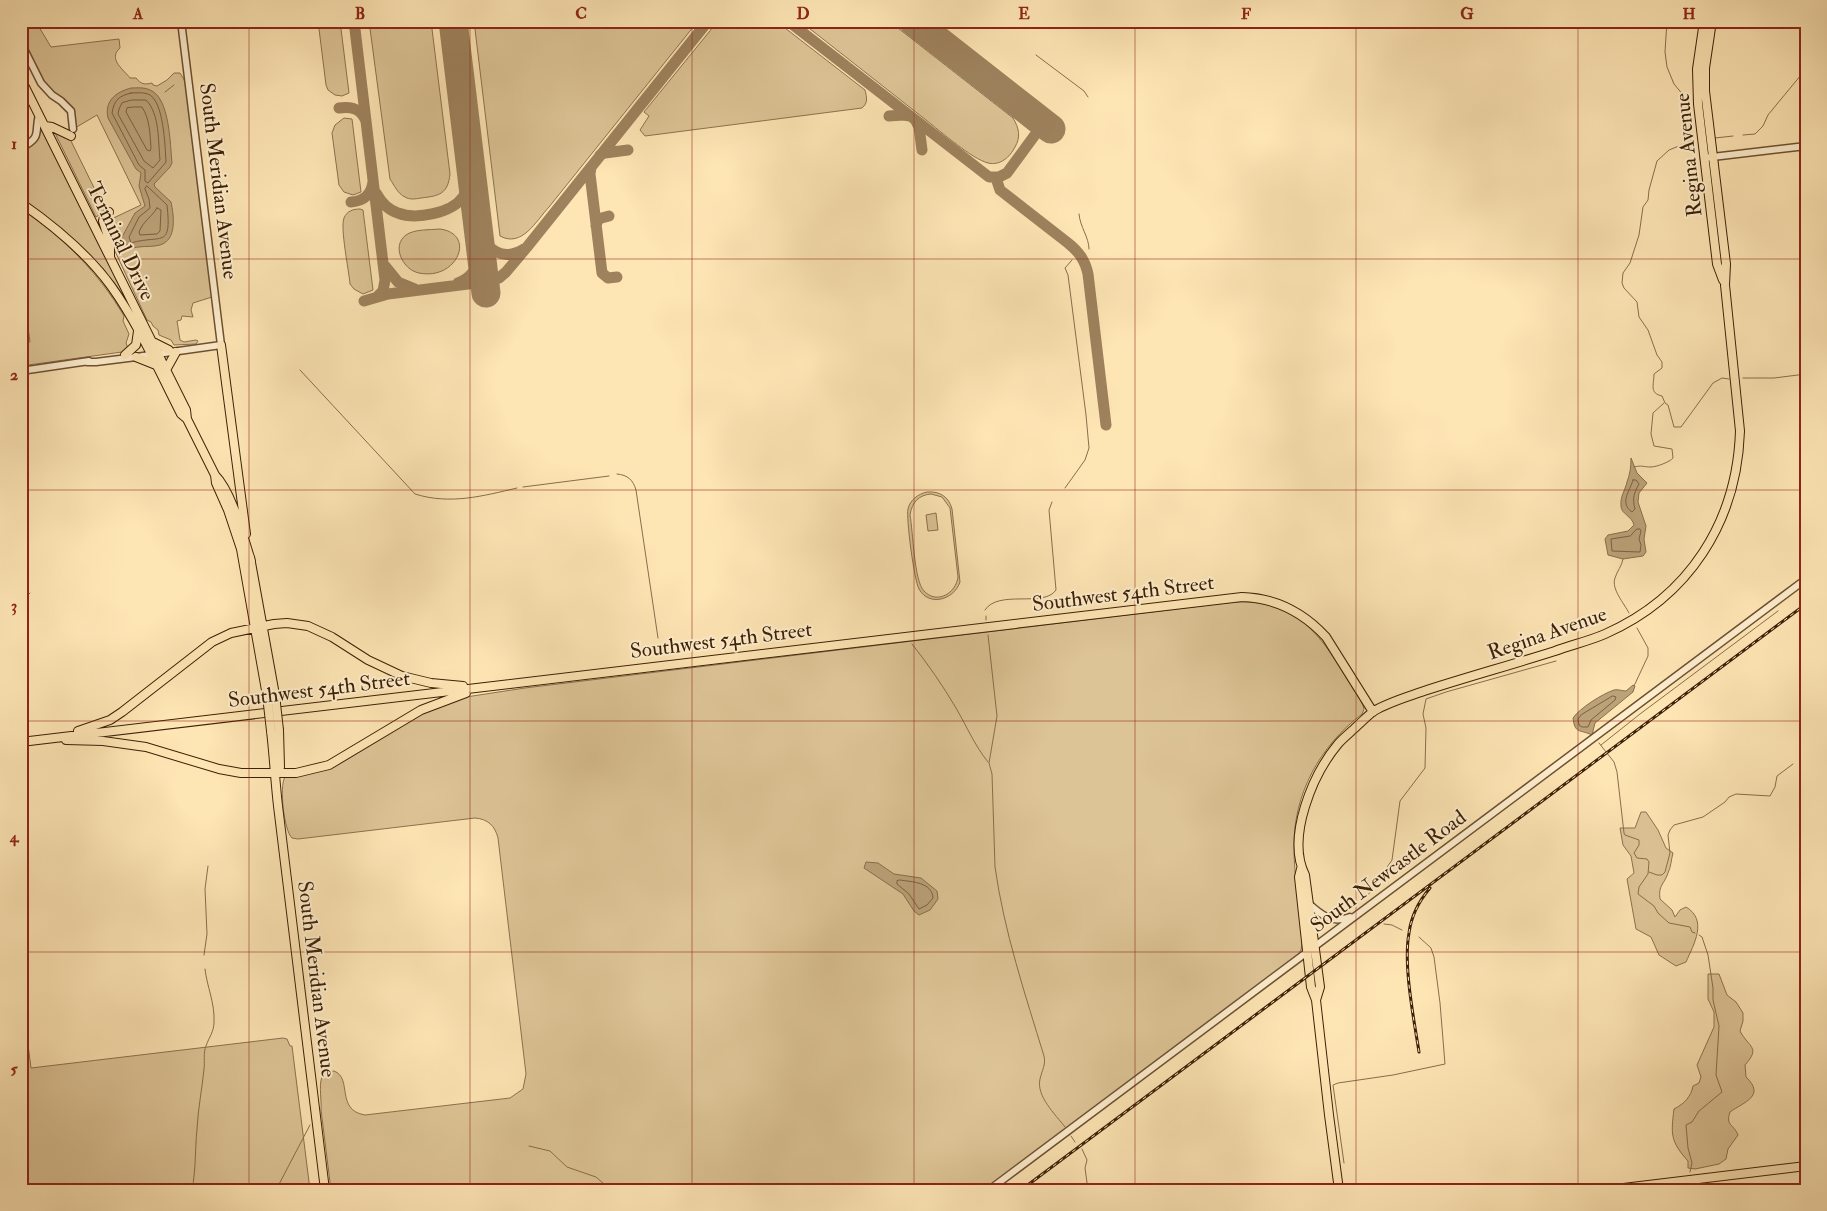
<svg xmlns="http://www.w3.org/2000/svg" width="1827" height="1211" font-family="'IM FELL Double Pica',serif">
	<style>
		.green { fill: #ddc496; stroke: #8d724e; fill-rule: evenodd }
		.water { fill: #bca279; stroke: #896e4b }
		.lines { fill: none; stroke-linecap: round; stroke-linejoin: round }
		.shore { stroke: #7c6140; stroke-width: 1 }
		.stream { stroke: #896e4b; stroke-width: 1 }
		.taxiway { stroke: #9e825d; stroke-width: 11 }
		.runway { stroke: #9e825d; stroke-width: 29 }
		.minor-casing { stroke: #6d5132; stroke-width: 9 }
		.major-casing { stroke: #3d2006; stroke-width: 10 }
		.minor { stroke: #feeece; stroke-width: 6 }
		.major { stroke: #fee5b4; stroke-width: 8 }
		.rail-casing { stroke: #3d2006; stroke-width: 3 }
		.rail { stroke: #feeece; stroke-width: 1; stroke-dasharray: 4; stroke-linecap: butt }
		.major-bridge-casing { stroke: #3d2006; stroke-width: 10; stroke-linecap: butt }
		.major-bridge { stroke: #fee5b4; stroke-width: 8 }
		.grid { fill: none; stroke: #8f2418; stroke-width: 1; stroke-opacity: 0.55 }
		.labels { text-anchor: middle; stroke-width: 4; stroke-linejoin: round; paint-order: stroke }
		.street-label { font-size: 21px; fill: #3d2006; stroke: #feeece }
		.neatline { fill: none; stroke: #8f2418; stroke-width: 2 }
		.grid-label { font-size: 16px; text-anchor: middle; font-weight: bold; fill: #8f2418 }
	</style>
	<rect width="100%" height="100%" fill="#fee5b4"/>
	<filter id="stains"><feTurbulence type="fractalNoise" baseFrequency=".004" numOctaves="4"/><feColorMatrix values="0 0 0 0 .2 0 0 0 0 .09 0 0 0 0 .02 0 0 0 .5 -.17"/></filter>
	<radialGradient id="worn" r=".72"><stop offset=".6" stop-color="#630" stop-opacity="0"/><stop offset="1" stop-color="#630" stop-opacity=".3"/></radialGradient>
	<path class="green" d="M21,21H26L31,27H39L51,47L119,39L120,48C107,59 125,71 130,78H136C141,84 144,85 152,83L153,85L157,86L167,80L174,73H180L185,81L212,297L193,303L191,310L193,317L182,316L181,320L177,321L180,340L184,342L196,340L198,341L196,344L174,345L171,340L159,335L158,330L153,326L151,322L147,320L114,249L105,222L141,205L97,115L75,128L72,107L54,93L44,82L21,36Z
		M318,21H340L349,93L342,96L335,95L328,90L326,85Z
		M369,21H431L450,174C448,194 439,196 421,198C415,199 410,200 405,197C398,194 394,185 390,179Z
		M474,21H698L549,207C536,221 522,248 500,236Z
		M718,21H776L865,90C867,98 868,103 862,108L645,136L640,130L649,116L644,112Z
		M800,21H889L1013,118C1019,128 1021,137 1015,147C1010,157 1000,166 988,163C972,159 940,131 926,120C884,87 842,54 800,21Z
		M344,118L352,119L361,192L353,195L344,192L339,185L332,133L335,125Z
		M43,129L136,315L134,316L116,289L21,200V151L31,146Z
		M55,133L70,139L104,208V212L96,217Z
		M21,209C63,237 99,273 124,316L123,321L129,334L126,343L129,351L21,366V343L30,342L25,305H21Z
		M360,209L363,210L373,290L363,294L354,289L350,284C349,271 340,228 344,218C347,211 353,209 360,209Z
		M440,229C477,234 457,281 419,273C403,270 391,246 406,235C414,229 430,230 440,229Z
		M927,492C940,491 949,497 952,509L960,582C954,600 929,607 919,589C914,580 906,518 908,509C910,500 918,494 927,492ZM931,494L942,497L950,508L958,577C956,593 937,605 924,591C914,581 913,531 910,515C912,502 919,495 931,494Z
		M936,513L938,530L928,531L926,515Z
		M1234,602C1293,599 1317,630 1345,675C1351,686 1361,697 1364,709L1362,714C1320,746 1293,794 1294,848C1294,878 1300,909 1303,939L1301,950L1295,959L986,1190H331L321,1110C322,1098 317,1080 325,1072L334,1071C353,1078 335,1110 365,1115L510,1098L523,1089L526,1074L498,838C495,826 488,819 475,818L298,839L292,838C284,831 279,786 285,777L310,773L420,713L466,697L525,688Z
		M1641,812H1646L1658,830L1666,848L1673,853C1671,860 1671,867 1668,873C1664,885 1658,885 1660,899L1672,910L1675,917L1680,910L1686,907C1708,920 1694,944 1686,962L1676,966L1659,955L1651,937L1636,929L1627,879L1634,873L1631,856L1623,845L1620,828H1635Z
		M1708,974H1719L1727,995L1736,1002L1743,1013V1021L1740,1031C1749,1048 1761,1047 1745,1065L1746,1077C1766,1096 1744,1102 1730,1112C1725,1126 1734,1124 1738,1135L1728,1149L1726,1159L1719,1164L1695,1169L1688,1168V1161C1670,1141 1671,1134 1674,1109C1684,1104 1691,1097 1693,1086L1699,1083L1701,1077L1697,1065L1714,1027V1012L1708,999Z
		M21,990L31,1068L283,1038L287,1039L290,1046H292L310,1190H21Z"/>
	<path class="water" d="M131,88C137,88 144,87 150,90C170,98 170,144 172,163L170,167L154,184L155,187L171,202C174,216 177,240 160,245C153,247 146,246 139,247C135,247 133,249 128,248L122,237L135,213L145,206L139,186L141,173L136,169L108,118C104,101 116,92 131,88Z
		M1631,458L1637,473L1647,483L1639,493L1638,502L1646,526L1644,539L1646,552L1643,556L1623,559L1608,555L1605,539L1608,535L1628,531L1634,525C1632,516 1621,514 1621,506C1620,496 1625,491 1627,482C1630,474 1631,467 1631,458Z
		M1633,685L1635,686L1633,692L1595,723L1592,735C1579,729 1575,734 1573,718C1580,708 1602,694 1614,690C1618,689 1622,691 1626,691Z
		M866,862L878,863L894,874L921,878L937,891L938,899L930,910L919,915L914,911L903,894L864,868Z"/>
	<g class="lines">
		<path class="shore" d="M131,93C136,93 143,92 148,94C164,100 165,147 166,162L148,183L145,181V170L139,165L112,113C114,100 119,96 131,93Z
			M132,100H146C160,114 158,142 160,160L153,168L144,161L118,114L119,109L122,103Z
			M134,107H142C150,119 150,135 151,148L150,151L147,150L126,112L127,108Z
			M147,186L167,205C172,250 161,234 131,243L129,237L139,217L150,208L149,199L145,189Z
			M157,208L161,210L160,231L157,234L140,235L139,232C144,220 151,218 157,208Z
			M1633,480H1636L1639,484C1634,493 1632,498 1635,509L1632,512C1619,503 1630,491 1633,480Z
			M1637,529H1640L1641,531L1639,539L1641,545L1640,552L1612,551L1611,539L1630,536Z
			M1613,696L1616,697L1615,700L1591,720L1588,727H1582L1579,725L1578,719L1581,715Z
			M900,880C912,882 932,882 933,898L927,905L919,909L909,894L897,884V881Z"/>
		<path class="stream" d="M1667,21L1665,52L1667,67L1674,84L1684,96L1691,141L1669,150L1657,161L1649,190L1648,200L1643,207L1639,235L1630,263L1623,273L1622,283L1624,288L1637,302L1639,317L1648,330L1657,355L1662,362V368L1654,374C1654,385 1649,393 1662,396L1665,403L1668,405L1674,427H1681L1713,383L1722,378L1729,379
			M1036,55L1084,91L1088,97
			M165,92L174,85
			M1743,135L1755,134L1763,126L1768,115L1777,104L1806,69
			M1715,138L1733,136
			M1079,214C1080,227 1089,237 1089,249
			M300,370L415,494C450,505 483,496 517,488
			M1743,378H1774L1806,374
			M1634,467C1641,465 1644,467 1651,467C1656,467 1670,462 1673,458L1672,449L1654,446L1651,434L1653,413L1664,403
			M617,474C628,475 633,480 636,490L658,638
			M523,487L609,476
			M1065,488L1085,460L1089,448L1086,415L1068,275L1065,268L1072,260
			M1623,559C1622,566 1617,571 1615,578C1611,589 1624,603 1629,613
			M21,602L30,593
			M985,610C998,589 1044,608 1056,590L1049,510L1052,502
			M986,616V620
			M988,635L997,716L989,763L992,774L995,867C1004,931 1025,994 1044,1056C1046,1065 1042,1070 1040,1079C1036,1096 1055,1114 1065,1127
			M912,644C928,664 943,686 956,708C967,727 975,746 988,762
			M1634,686L1648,656V648L1637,628
			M1599,743L1614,762L1617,772L1624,833L1625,835L1639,840V845L1634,853L1637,858L1647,859L1649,862L1648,874L1639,887L1638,894L1654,906L1658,913L1669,923L1690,927L1692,932L1695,933
			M1601,745L1640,714L1778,611
			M1649,872L1657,875H1662L1665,872L1670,853L1668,835L1670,830L1674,825L1703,817L1725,802L1729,797L1736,794L1770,796L1775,787L1777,776L1793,764
			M1368,895L1392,860L1400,801L1425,768L1426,728L1423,714L1426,699L1446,692L1556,661
			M1384,924L1392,925L1402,930
			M204,955L207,934L205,889L208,866
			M1071,1136L1075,1142
			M529,1146L550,1151L567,1167L596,1177L611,1190
			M1082,1149L1087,1160L1085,1168L1088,1190
			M1344,1163L1333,1085L1338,1083L1393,1075L1445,1064L1440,1003L1434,957L1431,948L1419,937
			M1690,1172L1692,1163L1688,1148L1686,1125L1692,1122L1699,1111L1722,1092L1716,1075L1719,1026L1713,1000V988L1708,955L1702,937L1699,935
			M1327,1187L1328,1190
			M192,1190C196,1170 195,1149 197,1129C198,1109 202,1089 204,1069C205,1062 203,1053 206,1046C209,1037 214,1032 214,1022C215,1003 207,987 205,969
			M276,1190L310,1125
			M1692,1190V1188"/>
		<path class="taxiway" d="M354,21L385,280L383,291L377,297
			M788,21L989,177H999L1007,173L1043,124
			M339,108C352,106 361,109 366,121
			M889,116L903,115L910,116
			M916,121L919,127L922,150
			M600,155L605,153L628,150
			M591,167L590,174L602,273L608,278L617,277
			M996,178L1000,190L1068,243C1079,252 1085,260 1088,274L1106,425
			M376,193C381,202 388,210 398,213C416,220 452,213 463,197C472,185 470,171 469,156
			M351,202C364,201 371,195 373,182
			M596,226L598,219L609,216
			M478,230C487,250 503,262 524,249
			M385,266L398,282L415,289
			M458,283C474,277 480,264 480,247
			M364,301L388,294L492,281L499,278L506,272L527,247L708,21"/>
		<path class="runway" d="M453,21L486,293
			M913,21L1051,129"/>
		<defs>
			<path id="minor" d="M21,43L41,83L52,95L61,101L71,111L73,129
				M21,148C43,137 34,132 39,115
				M1704,158L1806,146
				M87,362H96L136,357L221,345L181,21
				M21,371L89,361
				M1308,903C1321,915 1332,924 1350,917
				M989,1190L1806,579"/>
			<path id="major" d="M1704,21L1697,69L1698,104L1717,264L1723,280
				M21,79L186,410L187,419L215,475C232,492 243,536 251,561
				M45,126L52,127L71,136
				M21,203C54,226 87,253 111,286C139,325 159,371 181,414L187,419
				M109,212L104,217L103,221L110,243V256
				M151,341L169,350
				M221,345L246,534
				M125,355L136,345L138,331
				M136,357L156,365
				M166,370L176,352
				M215,475L216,483L228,510L241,549L267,696
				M250,557L275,695
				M78,731L110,720L122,712L212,642L231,633L274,624L287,623L308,626L332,637L368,660L402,676L431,683L463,686
				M271,731C274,756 275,780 278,806L325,1190
				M66,740L103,741L146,747L219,769L241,773H296L329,765L421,710L466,693
				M21,742L1242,597C1276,598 1303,612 1326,637L1373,712
				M276,773L280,767L279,730
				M1301,869L1299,877L1311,987L1316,1000L1329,1115L1339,1190
				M1316,1000L1320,987L1305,875C1286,837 1313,774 1338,744C1343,738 1351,732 1357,726C1363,721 1368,715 1374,711C1389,702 1407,697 1424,691C1467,677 1511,665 1555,651C1571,645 1589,641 1605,634C1689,597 1737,522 1740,431L1725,285L1726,264L1705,91V68L1712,21
				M1607,1190L1806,1166"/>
		</defs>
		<use href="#minor" class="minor-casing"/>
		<use href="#major" class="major-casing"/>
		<use href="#minor" class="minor"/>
		<use href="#major" class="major"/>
		<defs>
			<path id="rail" d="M1419,1052C1414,1020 1403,965 1409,933C1411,917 1419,901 1430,888
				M1021,1190L1806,604"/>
		</defs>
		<use href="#rail" class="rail-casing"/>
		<use href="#rail" class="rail"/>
		<defs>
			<path id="major-bridge" d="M275,695L279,730
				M267,696L271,731"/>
		</defs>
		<use href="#major-bridge" class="major-bridge-casing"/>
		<use href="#major-bridge" class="major-bridge"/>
	</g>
	<path class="grid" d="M249,21V1190M470,21V1190M692,21V1190M914,21V1190M1135,21V1190M1356,21V1190M1578,21V1190M21,259H1806M21,490H1806M21,721H1806M21,952H1806"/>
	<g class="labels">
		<g class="street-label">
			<text transform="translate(1688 155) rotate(-96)" y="7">Regina Avenue</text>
			<text transform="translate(219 181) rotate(83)" y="7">South Meridian Avenue</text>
			<text transform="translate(121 241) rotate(64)" y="7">Terminal Drive</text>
			<text transform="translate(1123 593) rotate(-7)" y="7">Southwest 54th Street</text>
			<text transform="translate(1547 633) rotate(-19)" y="7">Regina Avenue</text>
			<text transform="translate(721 640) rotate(-7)" y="7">Southwest 54th Street</text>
			<text transform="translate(319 689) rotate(-7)" y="7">Southwest 54th Street</text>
			<text transform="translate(1388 871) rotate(-37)" y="7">South Newcastle Road</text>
			<text transform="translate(317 979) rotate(83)" y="7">South Meridian Avenue</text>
		</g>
	</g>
	<rect width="1827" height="1211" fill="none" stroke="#fee5b4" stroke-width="55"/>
	<rect x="28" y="28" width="1772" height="1156" class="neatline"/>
	<g class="grid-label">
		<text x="138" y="19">A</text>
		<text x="360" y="19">B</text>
		<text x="581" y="19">C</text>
		<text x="803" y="19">D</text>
		<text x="1024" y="19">E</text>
		<text x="1246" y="19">F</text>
		<text x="1467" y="19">G</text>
		<text x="1689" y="19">H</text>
		<text x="14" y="149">1</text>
		<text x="14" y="380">2</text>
		<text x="14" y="611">3</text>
		<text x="14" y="842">4</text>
		<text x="14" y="1074">5</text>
	</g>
	<rect width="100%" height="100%" filter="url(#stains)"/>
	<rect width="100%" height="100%" fill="url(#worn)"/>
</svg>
